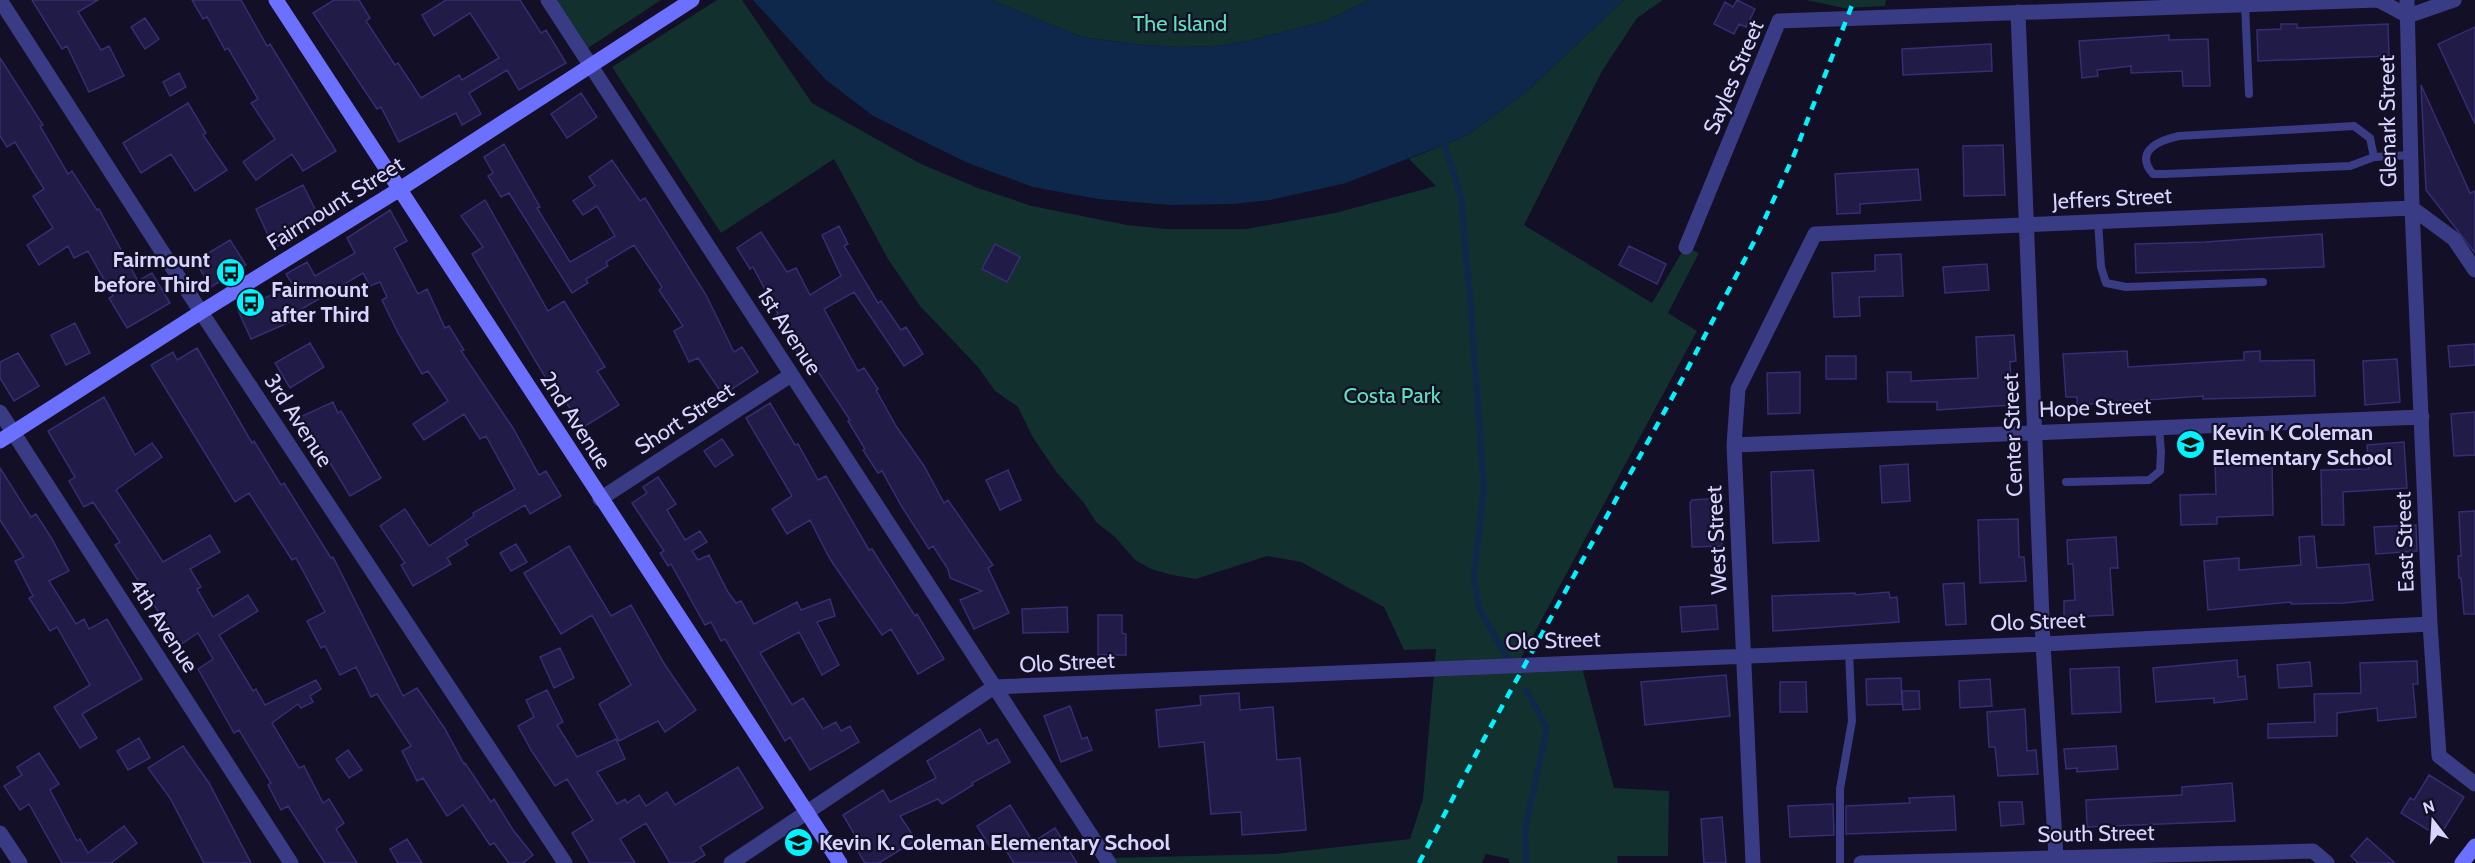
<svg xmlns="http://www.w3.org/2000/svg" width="2475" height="863" font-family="Cabin,sans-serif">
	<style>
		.green { fill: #12302d }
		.water { fill: #0e284b }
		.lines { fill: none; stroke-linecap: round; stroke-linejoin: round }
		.stream { stroke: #0e284b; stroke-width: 6 }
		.building { fill: #211b47; stroke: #372d73; stroke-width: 1.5 }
		.lane { stroke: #3a3b85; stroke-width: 8 }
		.street { stroke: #3a3b85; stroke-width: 15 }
		.secondary { stroke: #6b70ff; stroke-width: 15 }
		.rail { stroke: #00f4ff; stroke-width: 4.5; stroke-dasharray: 9 8; stroke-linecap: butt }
		.labels { text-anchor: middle; stroke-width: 4.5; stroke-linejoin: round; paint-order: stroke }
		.park-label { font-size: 22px; fill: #5fe0b9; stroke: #120f26 }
		.street-label { font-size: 22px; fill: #d7d4ff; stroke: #120f26 }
		.poi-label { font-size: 22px; font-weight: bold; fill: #d7d4ff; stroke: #120f26; text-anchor: start }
	</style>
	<rect width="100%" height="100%" fill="#120f26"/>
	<path class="green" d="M544,0H661L579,54Z
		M717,0H742L812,103L921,164L978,188L1032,206L1127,225L1166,229H1246L1335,213L1436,186L1409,159L1468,135L1525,93L1624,0H1663L1637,18L1602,71L1524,225L1652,303L1685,247L1699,253L1668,313L1697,331L1514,671L1582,668L1614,788L1669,791L1668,856H1617L1618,863H1509V859L1486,854L1482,863H1114L1111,858L1275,854L1410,839L1423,799L1436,649L1404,650L1384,607L1301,562L1267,556L1196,579L1172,575L1151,569L1135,560L1115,537L1096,522L1084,503L1057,473L1032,436L1018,407L995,391L978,367L920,306L888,259L834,159L721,233L612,67Z
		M991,0H1369L1326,21L1248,41L1217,46L1180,47L1143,45L1082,37Z
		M1806,0H1886L1885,6L1844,8Z"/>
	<path class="water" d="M753,0H991L1082,37L1143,45L1180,47L1217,46L1248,41L1326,21L1369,0H1624L1525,93L1468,135L1346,183L1270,200L1233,204L1170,205L1098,199L1033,187L968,163L917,138L872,115L826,80Z"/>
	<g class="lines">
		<path class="stream" d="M1442,137L1461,196L1471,311L1484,488L1474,576L1479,608L1511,665
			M1526,863L1525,829L1547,728L1526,690"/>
	</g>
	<path class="building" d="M32,0H98L78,12L101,50L109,46L124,76L89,92L67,46L62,49Z
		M192,0H241L267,46L270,44L336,151L303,171L292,154L256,180L243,162L275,139L251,103L258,99L228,48L225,50L207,17L203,19Z
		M334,0H359L370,18L366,21L395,65L398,63L421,98L459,75L462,80L499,58L470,13L434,36L422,15L446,0H520L541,33L546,30L566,63L519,90L507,70L469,93L481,114L462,125L456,113L399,142L381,107L377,109L313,13Z
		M1737,0L1755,9L1746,27L1739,24L1734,34L1714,24L1725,2L1733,7Z
		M145,18L159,39L145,49L131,27Z
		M2281,24H2297V28L2388,24L2389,56L2258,61L2257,30L2281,29Z
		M2475,27V124L2438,44Z
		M2169,35V40L2208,39L2210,86H2183L2182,71L2131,73V66L2097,70L2098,76L2082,78L2079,41Z
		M1991,44L1992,71L1903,75L1902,49Z
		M0,58L43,125L40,126L68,174L72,171L97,210L99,209L138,281L152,273L170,303L127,328L109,298L113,296L88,251L74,258L68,246L39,265L27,245L53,228L33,196L44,189L15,142L7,147L0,136Z
		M179,73L186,87L170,96L163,82Z
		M2421,85L2470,193L2475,191V253L2426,190Z
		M581,93L597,117L567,138L551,114Z
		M188,103L206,133L203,135L227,170L195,191L171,154L141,173L123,143Z
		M504,144L540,207L537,208L570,262L615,236L597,206L583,215L573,201L595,186L589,177L612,160L640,201L645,198L706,295L734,352L742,347L758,372L723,395L698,358L689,362L674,331L683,326L659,290L662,287L634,245L606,262L608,266L586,279L588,283L572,293L509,193L501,197L488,176L493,173L484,157Z
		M2003,145L2005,195L1964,196L1963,146Z
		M1918,169L1921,200L1860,204V213L1837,214L1835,174Z
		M303,185L320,219L287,235L290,240L274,248L256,209Z
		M485,200L548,311L564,301L605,367L597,371L619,405L582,428L558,389L554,392L472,254L483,247L461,216Z
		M390,210L407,241L394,248L418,294L427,289L445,328L449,326L464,350L461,351L513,428L539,475L546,471L561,496L530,514L525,505L465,540L468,545L447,558L451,564L413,586L401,565L405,563L380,526L405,509L429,546L474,516L473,513L515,489L486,436L480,439L464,414L424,440L413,424L448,401L428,371L422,374L398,333L382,300L387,297L380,282L370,286L363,273L288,317L290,322L251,339L238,310L293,285L286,274L307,262L315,276L355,253L347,238Z
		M839,226L848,244L844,246L878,303L881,301L901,330L906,327L923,354L904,366L854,292L824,309L858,371L864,368L878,389L876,390L896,426L924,466L944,503L948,500L993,565L988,568L1009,613L974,629L960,600L982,591L950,578L948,569L933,546L929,549L902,507L882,471L878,473L863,450L865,449L848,421L850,420L817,370L810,374L776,315L778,314L753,267L750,269L737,248L761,232L787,272L796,268L810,295L841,276L822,235Z
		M2322,234L2324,267L2136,273L2135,244L2205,242Z
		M230,240L246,265L211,287L195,261Z
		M995,244L1020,257L1007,282L982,269Z
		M1629,246L1666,264L1657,284L1619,265Z
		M1901,254L1903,296L1859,297L1860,316L1834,317L1832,273L1875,271V255Z
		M1987,264L1989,290L1945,293L1943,267Z
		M75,323L90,353L66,365L51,335Z
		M2014,335L2016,361L2010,362L2012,405L1937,410V402H1888L1887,372H1911V381L1978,378L1976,337Z
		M310,343L324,367L290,388L275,363Z
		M2475,344V365L2450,367L2448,346Z
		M197,348L252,443L254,441L281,485L284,483L331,558L333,557L403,696L417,688L445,729L464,764L465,763L491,802L494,799L513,830L533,855L523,863H509L494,843L490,845L463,805L447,816L423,778L417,781L402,751L411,746L377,694L371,697L356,667L340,675L325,646L321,648L307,621L325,612L296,558L292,560L249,493L235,502L151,365L173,352L177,360Z
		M2127,351L2128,367L2244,360V352L2260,351V361L2314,360L2315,396L2203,399V396L2077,405V397H2066L2063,354Z
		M18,353L39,386L14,401L0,378V362Z
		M1826,356H1856V379H1826Z
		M2397,359L2400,402L2365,405L2363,361Z
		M1800,372V413L1768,414L1767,373Z
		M104,397L135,455L152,443L162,457L116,490L163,562L210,535L220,552L190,569L201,587L197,589L213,617L248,595L258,611L219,635L253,691L256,689L265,705L316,680L321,689L310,696L313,702L301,708L298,704L272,723L299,768L304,766L323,803L329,799L344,823L336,829L357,863H325L288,806L281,810L268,785L271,783L239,730L234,733L198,669L213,659L198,633L180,645L115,545L120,542L93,502L84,507L69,481L75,477L48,431Z
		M333,402L338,413L341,411L381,478L350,496L315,438L311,440L300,417Z
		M770,403L795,445L798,444L818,480L826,476L869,550L872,549L915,616L917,614L944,659L918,674L891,629L882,635L830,559L810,520L787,534L772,509L792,496L746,418Z
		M2475,412V455L2454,456L2451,414Z
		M722,439L733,455L715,467L704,451Z
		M2404,442L2407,488L2343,492L2344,525H2322L2321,470L2369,469L2367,445Z
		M2272,462L2273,515L2217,517V524L2181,525L2180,495L2216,494L2215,464Z
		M1908,464L1910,501L1882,503L1880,466Z
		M0,468L31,517L36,514L52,539L69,571L49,581L76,624L84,619L89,629L107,619L142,679L82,714L97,738L80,748L54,707L90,685L57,627L50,631L29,598L33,596L15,561L24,557L0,520Z
		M1008,470L1021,500L1000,510L986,480Z
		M1813,470L1819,541L1773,543L1771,472Z
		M658,477L676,504L667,510L685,540L700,531L707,542L692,551L698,560L709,555L728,592L736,603L741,601L754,624L797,602L801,610L830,599L835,616L817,622L839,665L822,675L799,632L760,653L792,705L803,698L823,729L836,722L841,731L850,726L859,742L810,770L790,737L785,741L725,639L721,641L711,622L705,625L671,564L668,566L660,553L664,551L632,503L647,493L643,487Z
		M1720,498L1722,546L1692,547L1690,503L1692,500Z
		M2475,511V614H2464L2461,578H2459L2458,556H2461L2459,512Z
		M2018,519L2019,557H2024L2026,581L1980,583L1978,520Z
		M2416,525L2417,551L2376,554L2374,527Z
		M2314,536L2317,568L2369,564L2373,600L2344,603L2291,604V602L2208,610L2204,561L2239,558V570L2301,565L2299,537Z
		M2116,537L2118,568H2110L2113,615L2064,617V601L2075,600L2073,564H2068L2067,540Z
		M516,544L527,562L511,571L500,553Z
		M569,546L611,616L631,605L665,665L696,710L665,732L658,721L619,741L599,704L631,685L592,615L561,634L524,573Z
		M1964,583L1966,624L1946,625L1943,584Z
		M1889,592L1890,598L1897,597L1899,622L1773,631L1772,596L1855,593V595Z
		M1716,605L1718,629L1682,632L1680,607Z
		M1067,607L1068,632L1023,633L1022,609Z
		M1098,615H1122V633L1126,634V655H1098Z
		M560,648L574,678L554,688L540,657Z
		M2237,660L2238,677L2245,676L2247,699L2214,703V698L2156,702L2153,668Z
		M2417,661L2418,684H2413L2416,717L2378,721L2377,708L2337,713V736L2268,738V724L2315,722L2314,694L2361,693L2360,663Z
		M2310,662L2312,686L2279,688L2277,665Z
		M2119,667L2121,712L2072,714L2070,669Z
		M1726,675L1730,716L1645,725L1641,682Z
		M1901,678L1902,704L1867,705L1866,679Z
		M1990,679L1992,706L1960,708L1959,681Z
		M1780,682H1806L1807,712H1780Z
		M547,690L563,722L557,725L577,757L616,739L625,759L597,772L617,804L625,799L627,803L639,795L646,806L667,792L675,805L738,767L763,808L700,847L705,855L692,863H670L646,823L620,839L635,863H590L572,833L593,820L567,779L555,786L531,750L518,726L534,717L526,700Z
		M1902,691H1919L1920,709L1903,710Z
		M1239,693L1240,710L1273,707L1277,760L1300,758L1306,830L1242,835L1241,812L1211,814L1204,742L1159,747L1156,710L1201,705L1200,696Z
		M1070,706L1082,739L1087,737L1092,750L1061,762L1044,716Z
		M2025,709L2027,751L2036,750L2038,774L1998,776L1995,747H1989L1987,712Z
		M980,729L988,744L997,739L1010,762L972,783L973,785L942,804L938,799L900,816L916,840L879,863H865L857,850L862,847L843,815L883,790L890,802L936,778L927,761Z
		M139,738L150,758L128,770L117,751Z
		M183,746L209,783L251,863H204L170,798L148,768Z
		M2116,746L2118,769L2077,772V768L2066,769L2064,749Z
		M348,750L362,770L349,778L336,759Z
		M39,753L59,784L50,790L77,841L80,839L88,853L124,826L137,843L111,863H62L29,804L20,810L4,786L22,775L17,767Z
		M2429,775L2464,797L2439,837L2401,813L2410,798L2414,800Z
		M2232,783L2235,821L2087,827L2086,800L2182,795V787Z
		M1954,796L1956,830L1846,834V806L1910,803L1909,798Z
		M1999,802H2022L2024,824L2001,826Z
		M1833,804L1834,835L1790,837L1788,806Z
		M1010,805L1033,842L1055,828L1077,863H1014L1002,844L992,850L977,826Z
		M1722,817L1726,863H1704L1701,819Z
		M2367,838L2395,863H2358L2351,856Z
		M407,839L422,863H398L390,849Z"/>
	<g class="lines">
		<path class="lane" d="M2245,4L2249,94
			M2374,157L2370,138L2354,126L2179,136C2160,140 2133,151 2153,174H2164L2350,166L2374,157L2411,155
			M2098,221L2101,267L2106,283L2126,287L2263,282
			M2066,482L2149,480L2160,471L2161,452L2159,427
			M1840,863V789L1852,721L1849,651"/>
		<path class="street" d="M0,0L201,312L565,863
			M548,0L1109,863
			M2407,0L2412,208L2454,239L2475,270
			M2018,12L2043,644L2056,856
			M1686,247L1779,21L2378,0L2408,16L2454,0
			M0,412L291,863
			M1734,445L2422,417
			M600,499L791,375
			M0,833L20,863
			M731,863L994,687L2043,644L2430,624
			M1753,863L1734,445L1738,389L1815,234L2412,208L2430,624L2439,756L2475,784
			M1861,863L2313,851L2327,863"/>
		<path class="secondary" d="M276,0L840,863
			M0,441L201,312L400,189L692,0
			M2462,863L2475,846"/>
		<path class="rail" d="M1419,863L1484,739L1678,387L1757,236L1794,155L1854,0"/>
	</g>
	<defs>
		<symbol id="bus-disc" viewBox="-11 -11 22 22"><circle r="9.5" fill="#00f4ff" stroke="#120f26"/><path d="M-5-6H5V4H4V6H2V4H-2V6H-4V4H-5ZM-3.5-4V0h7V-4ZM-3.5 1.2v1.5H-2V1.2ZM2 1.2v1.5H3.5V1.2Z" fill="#111"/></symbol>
		<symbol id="school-disc" viewBox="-11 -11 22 22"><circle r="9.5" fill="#00f4ff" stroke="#120f26"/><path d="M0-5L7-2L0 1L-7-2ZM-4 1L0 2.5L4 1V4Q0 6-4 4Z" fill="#111"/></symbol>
	</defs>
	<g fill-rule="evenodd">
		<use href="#bus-disc" x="214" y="256" width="33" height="33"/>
		<use href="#bus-disc" x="234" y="286" width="33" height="33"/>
		<use href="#school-disc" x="2174" y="428" width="33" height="33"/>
		<use href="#school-disc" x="782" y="826" width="33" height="33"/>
	</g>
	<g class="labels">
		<g class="park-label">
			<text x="1180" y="31">The Island</text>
			<text x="1392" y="403">Costa Park</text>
		</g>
		<g class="street-label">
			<text transform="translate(1733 77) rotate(-67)" y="8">Sayles Street</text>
			<text transform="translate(2387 121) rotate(-91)" y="8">Glenark Street</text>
			<text transform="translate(2112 198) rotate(-3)" y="8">Jeffers Street</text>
			<text transform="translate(335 203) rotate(-32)" y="8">Fairmount Street</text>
			<text transform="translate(790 331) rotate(57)" y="8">1st Avenue</text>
			<text transform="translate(2095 407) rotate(-2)" y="8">Hope Street</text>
			<text transform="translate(684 418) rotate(-33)" y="8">Short Street</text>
			<text transform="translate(299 420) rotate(57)" y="8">3rd Avenue</text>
			<text transform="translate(576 420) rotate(57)" y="8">2nd Avenue</text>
			<text transform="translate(2012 435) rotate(-92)" y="8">Center Street</text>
			<text transform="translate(1716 540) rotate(-93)" y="8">West Street</text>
			<text transform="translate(2404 542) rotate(-92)" y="8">East Street</text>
			<text transform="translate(2038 621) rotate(-2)" y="8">Olo Street</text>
			<text transform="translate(164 625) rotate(57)" y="8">4th Avenue</text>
			<text transform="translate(1553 640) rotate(-2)" y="8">Olo Street</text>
			<text transform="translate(1067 662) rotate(-3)" y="8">Olo Street</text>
			<text transform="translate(2096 833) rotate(-1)" y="8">South Street</text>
		</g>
		<g class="poi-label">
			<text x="210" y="267" text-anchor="end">Fairmount<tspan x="210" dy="25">before Third</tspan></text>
			<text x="271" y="297">Fairmount<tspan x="271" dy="25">after Third</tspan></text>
			<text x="2212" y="440">Kevin K Coleman<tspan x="2212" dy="25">Elementary School</tspan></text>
			<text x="819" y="850">Kevin K. Coleman Elementary School</text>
		</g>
	</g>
	<g transform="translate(2433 821) rotate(343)" stroke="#120f26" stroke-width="4.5" paint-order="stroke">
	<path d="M0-4.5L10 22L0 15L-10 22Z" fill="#d7d4ff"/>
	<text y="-9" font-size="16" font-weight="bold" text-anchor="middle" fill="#d7d4ff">N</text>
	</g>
</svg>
